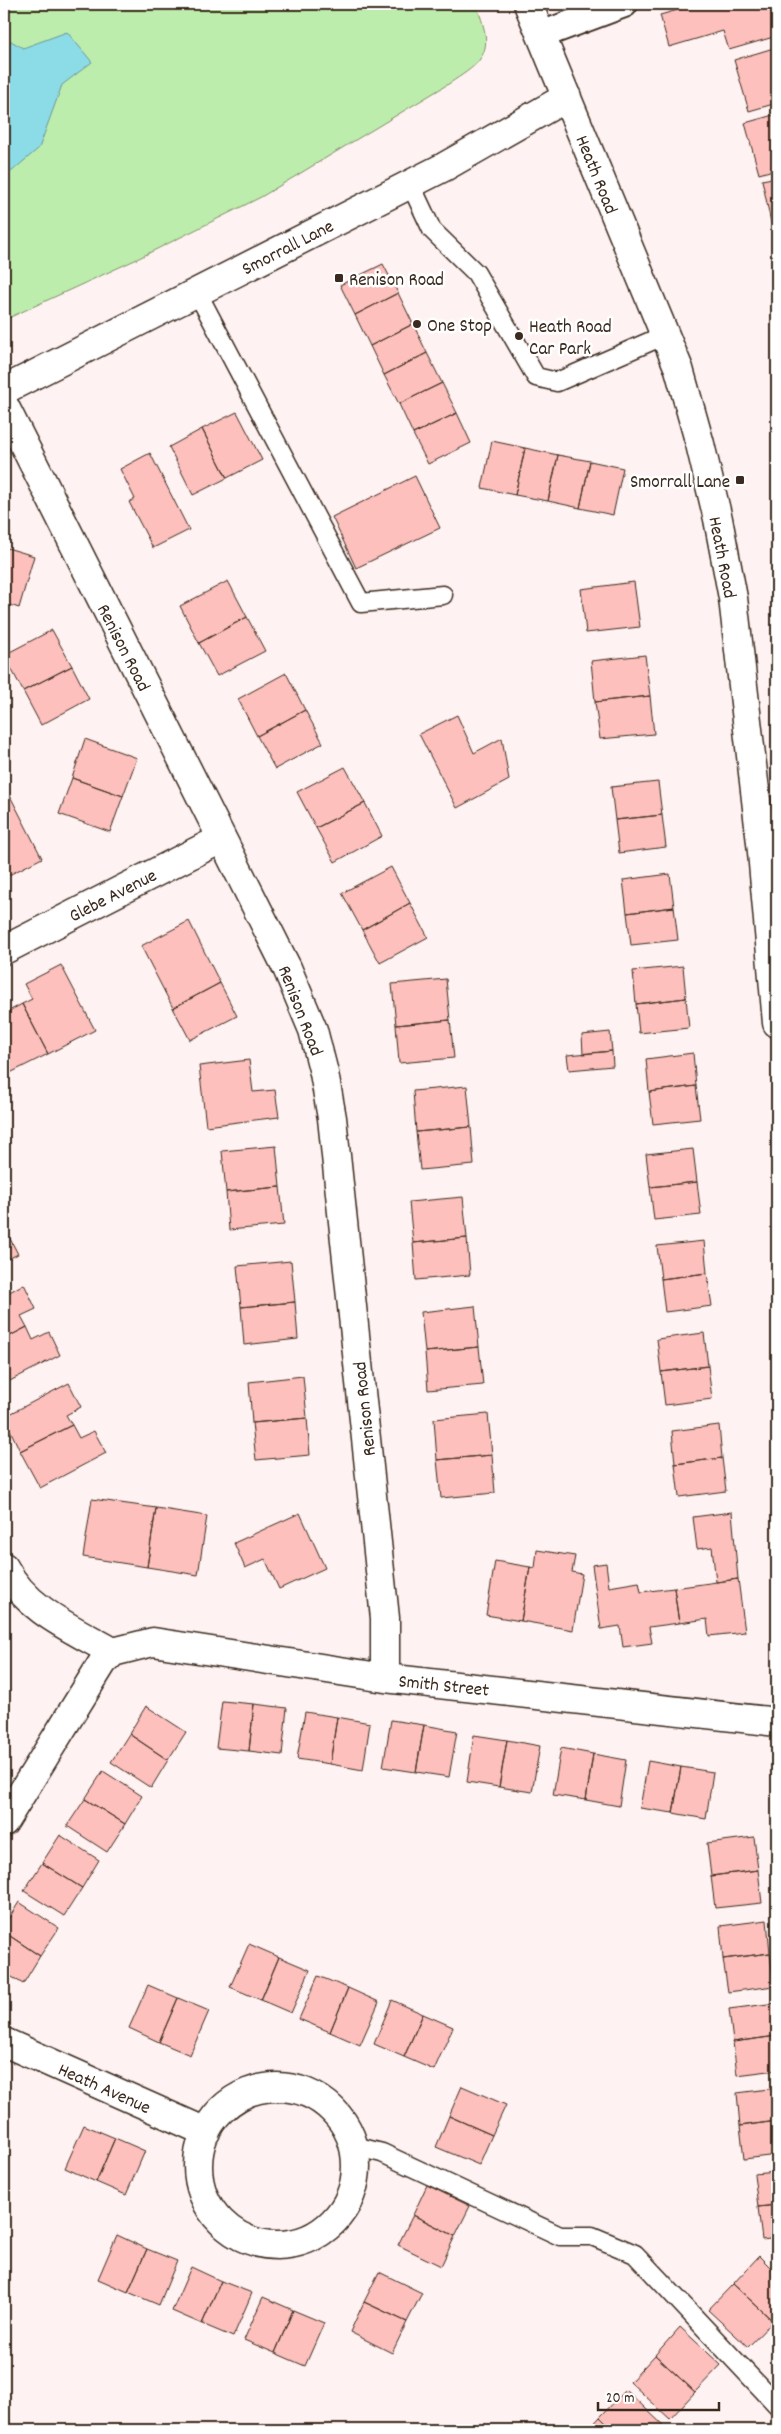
<svg xmlns="http://www.w3.org/2000/svg" width="781" height="2434" font-family="Dekko,sans-serif">
	<style>
		.green { fill: #bdedac; stroke: #7c8c65 }
		.water { fill: #8cdce8; stroke: #6c9597 }
		.building { fill: #fdc0bc; stroke: #3b2a1e }
		.lines { fill: none; stroke-linecap: round; stroke-linejoin: round }
		.service-casing { stroke: #3b2a1e; stroke-width: 21 }
		.pedestrian-casing { stroke: #3b2a1e; stroke-width: 30 }
		.minor-casing { stroke: #3b2a1e; stroke-width: 31 }
		.tertiary-casing { stroke: #3b2a1e; stroke-width: 31 }
		.service { stroke: #fff; stroke-width: 18 }
		.pedestrian { stroke: #fff; stroke-width: 26 }
		.minor { stroke: #fff; stroke-width: 28 }
		.tertiary { stroke: #fff; stroke-width: 28 }
		.poi-dot { fill: #3b2a1e; stroke: #fff; stroke-width: 2 }
		.labels { text-anchor: middle; stroke-width: 5; stroke-linejoin: round; paint-order: stroke }
		.street-label { font-size: 19px; fill: #3b2a1e; stroke: #fff }
		.poi-label { font-size: 19px; fill: #3b2a1e; stroke: #fff; text-anchor: start }
	</style>
	<rect width="100%" height="100%" fill="#fff2f2"/>
	<filter id="ink" filterUnits="userSpaceOnUse"><feTurbulence type="fractalNoise" baseFrequency=".02" numOctaves="2"/><feDisplacementMap in="SourceGraphic" scale="10" xChannelSelector="R" yChannelSelector="G"/><feConvolveMatrix kernelMatrix="1 2 1 2 8 2 1 2 1" color-interpolation-filters="sRGB"/></filter>
	<g filter="url(#ink)">
		<path class="green" d="M4,4H474C479,11 481,17 483,25C493,57 474,67 450,83L261,197L135,260L4,320Z"/>
		<path class="water" d="M67,32L92,62L62,85L39,148L4,178V37L23,48Z"/>
		<path class="building" d="M699,4H770L777,36L729,50L723,31L669,47L660,15Z
			M777,47V103L749,111L734,60Z
			M777,114V169L759,174L745,123Z
			M777,177V231L773,232L762,180Z
			M383,264L398,293L355,315L340,285Z
			M398,293L413,324L370,346L355,315Z
			M413,324L427,353L384,375L370,346Z
			M427,353L442,383L399,404L384,375Z
			M442,383L457,413L413,434L399,404Z
			M237,412L262,460L227,478L202,429Z
			M457,413L471,443L428,464L413,434Z
			M202,429L227,478L193,495L169,447Z
			M492,441L525,448L515,495L482,488Z
			M525,448L558,455L548,501L515,495Z
			M150,453L189,530L153,548L129,502L135,499L120,469Z
			M558,455L590,461L580,508L548,501Z
			M590,461L623,468L613,515L580,508Z
			M415,476L440,528L356,568L332,517Z
			M4,547L34,556L19,608L4,603Z
			M228,581L247,617L199,643L180,606Z
			M634,582L640,627L586,633L581,589Z
			M247,617L265,651L217,676L199,643Z
			M52,630L72,666L23,691L4,655Z
			M645,655L650,696L595,702L591,661Z
			M72,666L89,699L41,725L23,691Z
			M286,673L305,710L257,736L238,699Z
			M650,696L654,734L600,739L595,702Z
			M305,710L323,743L275,769L257,736Z
			M457,715L474,753L502,738L509,780L457,808L419,734Z
			M85,739L137,758L123,796L72,778Z
			M345,767L365,803L316,828L297,792Z
			M72,778L123,796L110,832L59,814Z
			M658,782L662,815L615,820L611,787Z
			M8,792L42,858L7,876L4,870V794Z
			M365,803L382,836L335,862L316,828Z
			M662,815L666,847L619,853L615,820Z
			M391,867L410,903L362,930L342,893Z
			M670,874L674,907L627,913L623,880Z
			M410,903L428,937L380,963L362,930Z
			M674,907L678,940L631,945L627,913Z
			M189,921L220,983L173,1008L141,946Z
			M61,965L95,1030L48,1054L22,1004L32,999L24,984Z
			M683,966L686,998L636,1004L633,971Z
			M446,979L450,1020L396,1025L392,984Z
			M220,983L237,1016L190,1040L173,1008Z
			M686,998L689,1028L639,1033L636,1004Z
			M4,1002L9,1011L22,1004L48,1054L4,1076Z
			M450,1020L454,1058L399,1063L396,1025Z
			M610,1032L612,1051L583,1054L582,1035Z
			M612,1051L613,1066L569,1070L567,1055Z
			M693,1053L696,1086L649,1092L646,1059Z
			M249,1060L253,1092L275,1090L279,1117L206,1126L199,1066Z
			M467,1086L471,1127L416,1132L413,1091Z
			M696,1086L700,1119L653,1124L649,1092Z
			M471,1127L474,1165L420,1170L416,1132Z
			M276,1146L280,1187L226,1192L222,1151Z
			M693,1149L697,1182L650,1187L646,1154Z
			M697,1182L701,1215L654,1220L650,1187Z
			M280,1187L284,1225L229,1230L226,1192Z
			M463,1197L467,1238L413,1243L409,1202Z
			M6,1231L18,1254L4,1261V1233Z
			M467,1238L470,1275L416,1280L413,1243Z
			M704,1241L707,1273L661,1279L657,1246Z
			M291,1261L295,1302L241,1307L237,1266Z
			M707,1273L712,1306L665,1312L661,1279Z
			M24,1284L36,1309L21,1316L27,1327L4,1339V1295Z
			M295,1302L298,1339L244,1345L241,1307Z
			M475,1306L479,1347L425,1352L421,1312Z
			M27,1327L33,1340L49,1332L60,1355L4,1384V1339Z
			M704,1333L708,1366L661,1372L657,1339Z
			M479,1347L483,1385L428,1390L425,1352Z
			M708,1366L712,1399L665,1405L661,1372Z
			M303,1376L307,1418L252,1423L249,1382Z
			M69,1383L81,1407L66,1415L72,1425L20,1451L4,1417Z
			M488,1414L492,1455L437,1460L434,1419Z
			M307,1418L310,1455L256,1460L252,1423Z
			M72,1425L79,1438L94,1431L106,1453L40,1488L20,1451Z
			M719,1425L722,1458L675,1464L672,1431Z
			M492,1455L495,1493L441,1498L437,1460Z
			M722,1458L726,1491L679,1497L675,1464Z
			M92,1499L156,1508L147,1567L83,1557Z
			M156,1508L207,1516L198,1575L147,1567Z
			M732,1512L738,1579L716,1582L712,1547L697,1549L693,1517Z
			M300,1513L325,1568L279,1589L265,1559L245,1568L234,1543Z
			M537,1550L575,1556L572,1572L582,1574L573,1630L521,1621L530,1567L535,1568Z
			M495,1561L530,1567L521,1621L486,1615Z
			M606,1563L609,1587L639,1582L641,1592L674,1588L679,1623L649,1627L652,1643L623,1647L620,1626L601,1629L592,1565Z
			M738,1579L745,1632L709,1636L707,1619L679,1623L674,1588Z
			M222,1701L254,1704L249,1751L216,1748Z
			M254,1704L287,1708L282,1755L249,1751Z
			M146,1706L186,1732L168,1760L129,1734Z
			M305,1712L337,1717L330,1764L297,1759Z
			M337,1717L370,1723L363,1770L330,1764Z
			M391,1720L424,1725L416,1772L383,1767Z
			M424,1725L457,1731L449,1777L416,1772Z
			M129,1734L168,1760L151,1788L111,1762Z
			M474,1735L507,1740L499,1787L467,1782Z
			M507,1740L540,1746L532,1792L499,1787Z
			M561,1748L593,1754L586,1800L553,1795Z
			M593,1754L626,1760L619,1806L586,1800Z
			M648,1761L681,1767L673,1813L640,1808Z
			M681,1767L713,1772L706,1819L673,1813Z
			M103,1771L142,1796L125,1824L85,1799Z
			M85,1799L125,1824L107,1852L67,1826Z
			M60,1835L99,1860L82,1888L42,1863Z
			M754,1837L758,1870L711,1876L707,1843Z
			M42,1863L82,1888L64,1916L24,1891Z
			M758,1870L762,1903L715,1908L711,1876Z
			M19,1902L59,1928L40,1956L4,1932V1926Z
			M767,1920L770,1953L723,1959L720,1926Z
			M4,1932L40,1956L23,1984L4,1972Z
			M249,1944L279,1957L261,2000L230,1987Z
			M770,1953L774,1986L728,1992L723,1959Z
			M279,1957L310,1970L291,2013L261,2000Z
			M318,1976L348,1988L330,2032L299,2019Z
			M148,1985L178,1998L159,2042L129,2028Z
			M348,1988L379,2002L360,2045L330,2032Z
			M178,1998L209,2011L190,2055L159,2042Z
			M392,2000L423,2014L404,2057L374,2044Z
			M776,2003L777,2036L733,2042L729,2009Z
			M423,2014L453,2027L434,2070L404,2057Z
			M777,2036V2070L737,2075L733,2042Z
			M462,2086L506,2105L492,2135L449,2116Z
			M777,2088V2121L740,2126L737,2093Z
			M449,2116L492,2135L479,2165L436,2147Z
			M777,2121V2155L744,2159L740,2126Z
			M84,2125L115,2138L96,2182L65,2168Z
			M115,2138L145,2151L126,2195L96,2182Z
			M777,2172V2205L758,2207L754,2174Z
			M427,2185L470,2206L455,2236L413,2215Z
			M777,2205V2238L762,2240L758,2207Z
			M413,2215L455,2236L441,2266L398,2245Z
			M117,2235L147,2249L128,2292L98,2279Z
			M147,2249L177,2261L159,2305L128,2292Z
			M759,2256L777,2274V2316L773,2321L733,2284Z
			M191,2267L221,2281L202,2324L172,2311Z
			M379,2272L422,2293L407,2322L364,2302Z
			M221,2281L252,2293L233,2337L202,2324Z
			M733,2284L773,2321L748,2347L708,2310Z
			M263,2297L293,2310L275,2353L244,2340Z
			M364,2302L407,2322L392,2353L350,2332Z
			M293,2310L324,2323L305,2366L275,2353Z
			M680,2327L721,2365L695,2392L655,2355Z
			M655,2355L695,2392L670,2419L630,2382Z
			M626,2390L665,2427L663,2430H613L600,2417Z
			M600,2417L613,2430H588Z"/>
		<g class="lines">
			<defs>
				<path id="service" d="M410,183L432,230L476,273L536,377L557,382L665,335
					M197,292L361,603L443,595
					M354,2146L382,2153L560,2236H592L635,2254L777,2405"/>
				<path id="pedestrian" d="M541,35L624,4"/>
				<path id="minor" d="M4,405L287,968L313,1030L324,1073L332,1118L385,1618V1678
					M4,950L221,839
					M4,1567C26,1610 73,1629 113,1652
					M4,1822L103,1662L113,1652L153,1642L385,1678L777,1722
					M4,2042L206,2132
					M198 2166a79 79 0 1 1 158 0a79 79 0 1 1-158 0Z"/>
				<path id="tertiary" d="M528,4L679,369L700,444L718,519L733,598L762,852L777,1023
					M4,390L444,167L567,97"/>
			</defs>
			<use href="#service" class="service-casing"/>
			<use href="#pedestrian" class="pedestrian-casing"/>
			<use href="#minor" class="minor-casing"/>
			<use href="#tertiary" class="tertiary-casing"/>
			<use href="#service" class="service"/>
			<use href="#pedestrian" class="pedestrian"/>
			<use href="#minor" class="minor"/>
			<use href="#tertiary" class="tertiary"/>
		</g>
	</g>
	<g class="poi-dot">
		<rect x="334" y="273" width="10" height="10" rx="2.5"/>
		<circle cx="417" cy="324" r="5"/>
		<circle cx="519" cy="336" r="5"/>
		<rect x="735" y="475" width="10" height="10" rx="2.5"/>
	</g>
	<g class="labels">
		<g class="street-label">
			<text transform="translate(598 174) rotate(68)" y="7">Heath Road</text>
			<text transform="translate(287 246) rotate(-27)" y="7">Smorrall Lane</text>
			<text transform="translate(724 557) rotate(79)" y="7">Heath Road</text>
			<text transform="translate(125 647) rotate(63)" y="7">Renison Road</text>
			<text transform="translate(112 894) rotate(-27)" y="7">Glebe Avenue</text>
			<text transform="translate(302 1010) rotate(69)" y="7">Renison Road</text>
			<text transform="translate(363 1409) rotate(-96)" y="7">Renison Road</text>
			<text transform="translate(444 1684) rotate(6)" y="7">Smith Street</text>
			<text transform="translate(105 2087) rotate(24)" y="7">Heath Avenue</text>
		</g>
		<g class="poi-label">
			<text x="349" y="285">Renison Road</text>
			<text x="427" y="331">One Stop</text>
			<text x="529" y="332">Heath Road<tspan x="529" dy="22">Car Park</tspan></text>
			<text x="730" y="487" text-anchor="end">Smorrall Lane</text>
		</g>
	</g>
	<rect width="781" height="2434" fill="none" stroke="#fff" stroke-width="20"/>
	<rect x="10" y="10" width="761" height="2414" fill="none" stroke="#3b2a1e" stroke-width="2" filter="url(#ink)"/>
	<path d="M598 2402v8h121v-8" fill="none" stroke="#3b2a1e" stroke-width="2.5"/>
	<text x="606" y="2402" font-size="15" fill="#3b2a1e" stroke="#ffffff" stroke-width="4" paint-order="stroke">20 m</text>
</svg>
